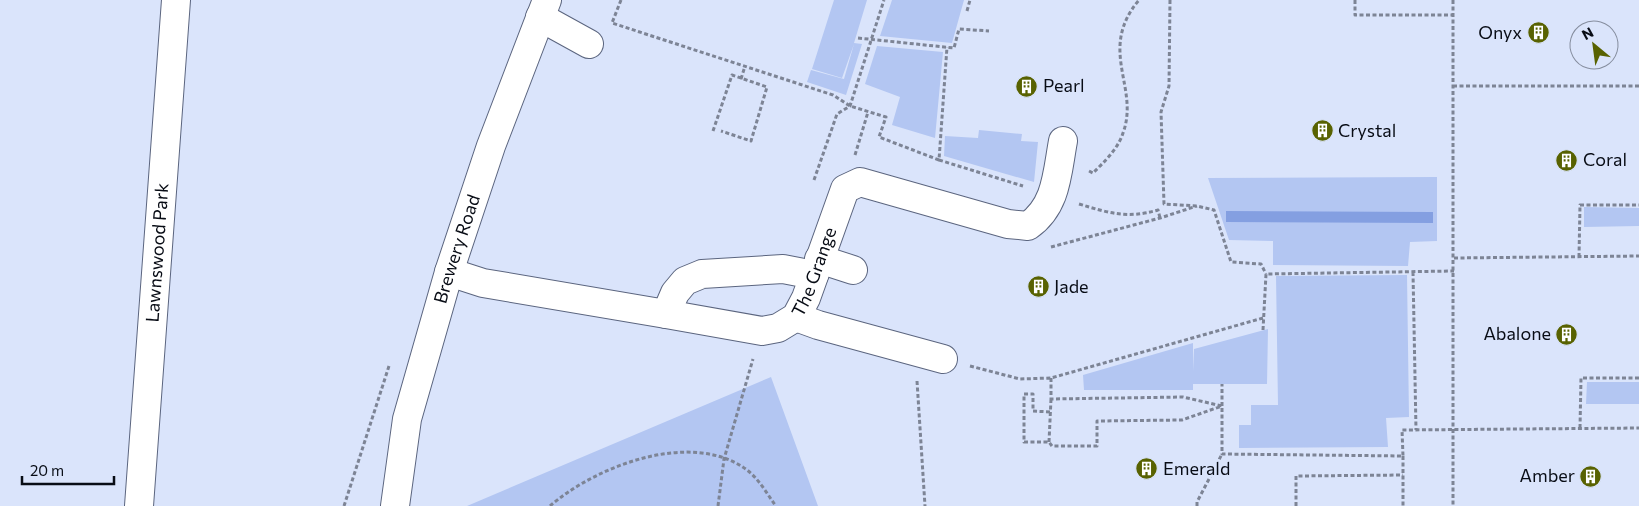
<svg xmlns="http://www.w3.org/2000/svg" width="1639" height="506" font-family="Commissioner,sans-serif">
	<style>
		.green { fill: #b3c6f2 }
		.water { fill: #849fe1 }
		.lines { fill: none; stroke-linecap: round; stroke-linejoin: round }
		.minor-casing { stroke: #5b657f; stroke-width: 30 }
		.highway-casing { stroke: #5b657f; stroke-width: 30 }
		.path { stroke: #7d8495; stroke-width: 3; stroke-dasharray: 4 2.5; stroke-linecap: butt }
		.minor { stroke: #fff; stroke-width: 28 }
		.highway { stroke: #fff; stroke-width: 28 }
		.labels { text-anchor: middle; stroke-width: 5; stroke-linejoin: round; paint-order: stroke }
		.poi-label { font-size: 18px; fill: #080c15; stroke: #dae4fb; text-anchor: start }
		.street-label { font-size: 18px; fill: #080c15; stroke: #dae4fb }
	</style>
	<rect width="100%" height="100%" fill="#dae4fb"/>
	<path class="green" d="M834,0H867L854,43L862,44L846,95L807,82L811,70L844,79L854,44L842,78L812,69Z
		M892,0H964L952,43L880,36Z
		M877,46L943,52L935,138L892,125L900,97L865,84Z
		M979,130L1022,134L1021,141L1038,142L1034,182L944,156L945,136L978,138Z
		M1437,177V241L1410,242L1408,266L1273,265V241L1229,240L1208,178Z
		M1584,207L1639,208V226L1584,227Z
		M1407,275L1409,417L1386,418L1388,447L1239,448V425H1251V405H1278L1276,276Z
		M1268,329L1267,384H1193V390H1084L1083,375L1193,343V371L1194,349Z
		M771,377L818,506H467Z
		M1587,382H1639V404H1586Z"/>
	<path class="water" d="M1226,211L1433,212V223L1226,222Z"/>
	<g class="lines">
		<defs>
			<g id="minor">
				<path d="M540,17L589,44"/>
				<path d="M819,259L853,270"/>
				<path id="s1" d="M449,272L483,283L666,314L762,331L778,328L796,317L806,298L845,189L860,182L1008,224L1028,226C1057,206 1057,173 1063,141"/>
				<path d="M666,314L675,293L685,281L702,274L783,269L814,275"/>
				<path d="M796,317L818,325L943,359"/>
				<path id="s2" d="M139,506L176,0"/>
			</g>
			<g id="highway">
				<path id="s3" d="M395,506L407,419L449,272L491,146L547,0"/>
			</g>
		</defs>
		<use href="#minor" class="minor-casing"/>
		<use href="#highway" class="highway-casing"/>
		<path class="path" d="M621,0L612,23L833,95L850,106L886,117L879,137L939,160L947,47
			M1170,0L1169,86L1161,112L1164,204L1197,206L1214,210L1231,262L1261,264L1266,274
			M1355,0V15H1453
			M1453,0V506
			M967,11L970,0
			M858,38L954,48L959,29L989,31
			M741,79L745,66
			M1453,86H1639
			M713,131L732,75L767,87L751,141L721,131
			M855,155L868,112
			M939,160L1023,186
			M1089,171L1093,173C1104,162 1118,149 1123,133C1140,87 1097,50 1139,0
			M814,180L837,114L850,106L884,0
			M1079,204C1109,213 1127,219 1158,210L1160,218
			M1051,247L1160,218L1197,206
			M1579,257L1580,205H1639
			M1454,258L1639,256
			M1413,272L1416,430
			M1263,330L1266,274L1454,271
			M970,366L1020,379L1051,378L1263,318
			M1051,378V399L1183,397L1222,406V454L1403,456L1402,430L1639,428
			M917,381L925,506
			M1050,412L1033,411V394H1024V442H1049L1052,446H1097V421L1182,420L1222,406V384
			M1580,428L1581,378H1639
			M1049,442L1051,399
			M1403,456V506
			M344,506L389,366
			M550,506C596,466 692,429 747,470C759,479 767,494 776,506
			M718,506L724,459L753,359
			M1197,506V502L1222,454
			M1296,506V476L1403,475"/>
		<use href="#minor" class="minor"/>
		<use href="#highway" class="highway"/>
	</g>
	<defs>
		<symbol id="building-disc" viewBox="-11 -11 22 22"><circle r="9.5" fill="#586201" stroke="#dae4fb"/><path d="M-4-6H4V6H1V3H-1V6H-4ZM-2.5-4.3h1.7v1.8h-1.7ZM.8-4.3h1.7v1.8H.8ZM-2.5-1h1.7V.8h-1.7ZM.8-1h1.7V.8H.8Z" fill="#fff"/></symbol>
	</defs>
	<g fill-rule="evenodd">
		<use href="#building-disc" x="1526" y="20" width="25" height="25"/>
		<use href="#building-disc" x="1014" y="74" width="25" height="25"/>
		<use href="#building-disc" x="1310" y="118" width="25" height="25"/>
		<use href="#building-disc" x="1554" y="148" width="25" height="25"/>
		<use href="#building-disc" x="1026" y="274" width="25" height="25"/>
		<use href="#building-disc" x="1554" y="322" width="25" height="25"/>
		<use href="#building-disc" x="1134" y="456" width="25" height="25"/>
		<use href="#building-disc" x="1578" y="464" width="25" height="25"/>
	</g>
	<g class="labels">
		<g class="poi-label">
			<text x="1522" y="39" text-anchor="end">Onyx</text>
			<text x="1043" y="92">Pearl</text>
			<text x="1338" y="137">Crystal</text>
			<text x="1583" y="166">Coral</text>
			<text x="1054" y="293">Jade</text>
			<text x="1551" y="340" text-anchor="end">Abalone</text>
			<text x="1163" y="475">Emerald</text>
			<text x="1575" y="482" text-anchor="end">Amber</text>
		</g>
		<g class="street-label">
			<text dy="6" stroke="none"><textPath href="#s3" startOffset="265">Brewery Road</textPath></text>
			<text dy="6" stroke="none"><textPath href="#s2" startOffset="254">Lawnswood Park</textPath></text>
			<text dy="6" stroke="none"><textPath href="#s1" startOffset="405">The Grange</textPath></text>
		</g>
	</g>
	<g transform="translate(1594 45) rotate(331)"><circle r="24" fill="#dae4fb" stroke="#868e9f"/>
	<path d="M0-4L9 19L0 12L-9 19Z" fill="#586201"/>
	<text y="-8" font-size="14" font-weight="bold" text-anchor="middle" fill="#080c15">N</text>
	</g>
	<path d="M22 476v8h92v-8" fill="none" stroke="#080c15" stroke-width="2.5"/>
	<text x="30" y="476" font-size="15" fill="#080c15" stroke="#dae4fb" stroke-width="4" paint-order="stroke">20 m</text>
</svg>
